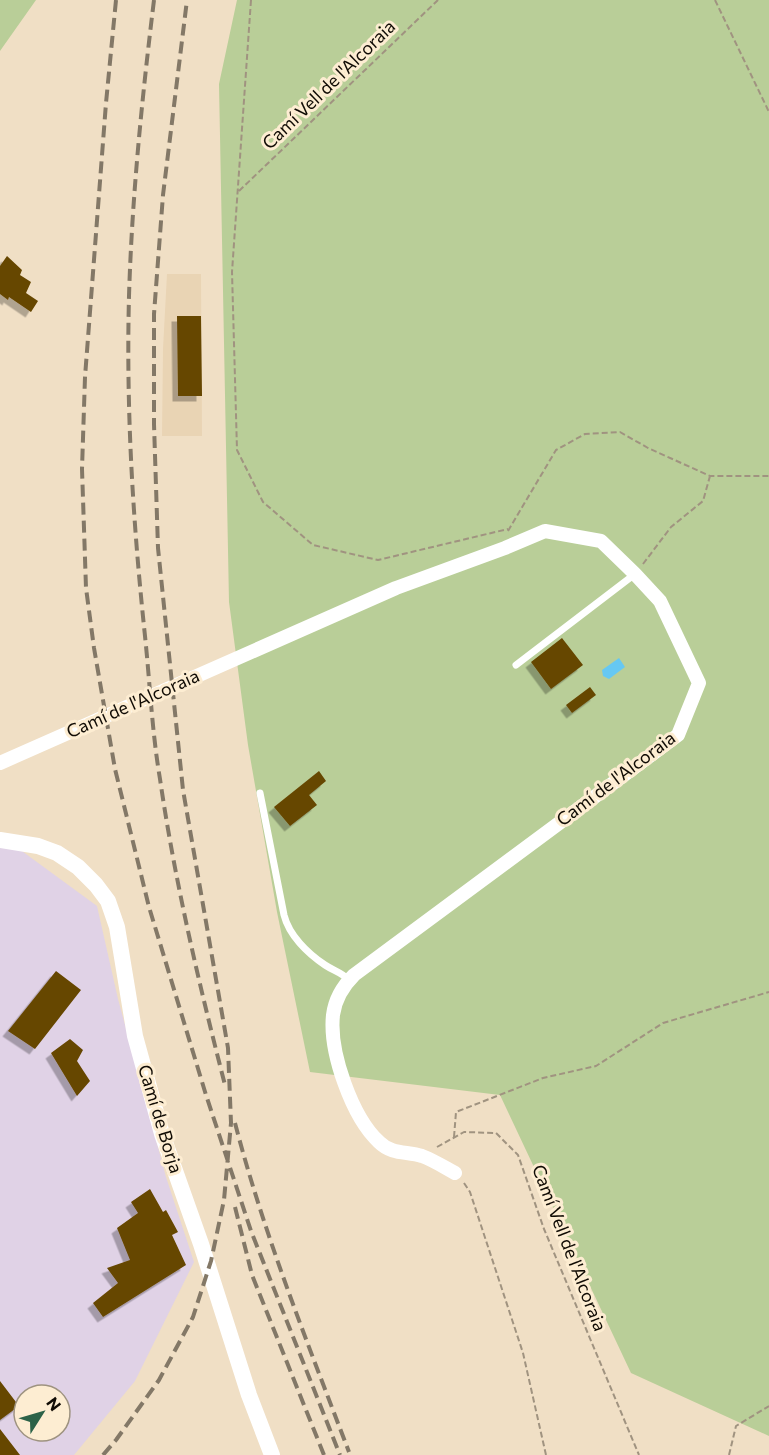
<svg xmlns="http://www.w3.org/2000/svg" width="769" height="1455" font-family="Commissioner,sans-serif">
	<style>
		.built { fill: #e9d4b4 }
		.industrial { fill: #e0d2e6; fill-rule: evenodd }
		.green { fill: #b9ce98 }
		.water { fill: #66c8f3 }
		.building { fill: #664600; filter: url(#shadow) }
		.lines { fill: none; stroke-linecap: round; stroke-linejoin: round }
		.path { stroke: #a09380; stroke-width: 2; stroke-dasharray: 6 3; stroke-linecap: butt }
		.service { stroke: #fff; stroke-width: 7 }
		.minor { stroke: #fff; stroke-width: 14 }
		.tertiary { stroke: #fff; stroke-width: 16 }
		.rail { stroke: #837867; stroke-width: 4; stroke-dasharray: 12 6; stroke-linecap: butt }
		.labels { text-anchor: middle; stroke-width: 6; stroke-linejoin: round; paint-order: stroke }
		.street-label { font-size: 18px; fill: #100b04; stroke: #fdedd2 }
	</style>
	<defs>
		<filter id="shadow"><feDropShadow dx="-5.5" dy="5.5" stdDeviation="0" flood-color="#0004"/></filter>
	</defs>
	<rect width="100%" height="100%" fill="#f0dfc5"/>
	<path class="built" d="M167,274H201L202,436H162L163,349Z"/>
	<path class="industrial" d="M0,835L97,906L118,999L166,1177L194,1262L135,1381L74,1455H0ZM24,1395H60V1431H24Z"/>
	<path class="green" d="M0,0H36L0,51Z
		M237,0H769V1436L631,1373L500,1095L310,1072L277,912L248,745L229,602L219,84Z"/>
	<path class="water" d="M619,658L625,667L609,679L603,676L602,670Z"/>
	<path class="building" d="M7,256L22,270L20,275L31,282L26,293L38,301L31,312L9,297L8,300L0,294V266Z
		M177,316H201L202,396H178Z
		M562,638L583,665L551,689L531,662Z
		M590,687L596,695L572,713L566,705Z
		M319,771L326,781L309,795L317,805L290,826L274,807Z
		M56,971L81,990L35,1049L8,1031Z
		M70,1039L83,1050L77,1061L90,1081L77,1096L51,1053Z
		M150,1189L163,1212L166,1210L178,1232L172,1235L186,1265L103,1317L93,1303L118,1283L107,1268L130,1260L117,1228L138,1213L131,1202Z
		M0,1381L19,1406L0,1420Z
		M0,1429L20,1455H0Z"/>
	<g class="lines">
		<path class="path" d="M251,0L232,272L237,450L263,502L313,545L378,560L508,529
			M715,0L769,112
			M239,191L438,0
			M508,531L556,450L585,434L620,432L648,448L710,476H769
			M643,564L671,527L703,501L710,476
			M454,1137L456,1112L543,1078L596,1066L663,1023L769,992
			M437,1147L464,1132L496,1133L518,1155L544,1229L639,1455
			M464,1183L470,1192L523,1353L546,1455
			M729,1455L736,1426L769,1406"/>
		<path class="service" d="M516,665L635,574
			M260,793L284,915C289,935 307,953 325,965C334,971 341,972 349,980"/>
		<path class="minor" d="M0,763L396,588L505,548L545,531L601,541L635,574L660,601L699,683L678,735L354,975C343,986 335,999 333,1015C329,1052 352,1117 379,1142C392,1155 407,1151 422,1156C433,1160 444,1167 455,1173"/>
		<path class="tertiary" d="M0,840L38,846L57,853L78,867L96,885L108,901L117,927L135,1036L162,1134L201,1244L249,1395L272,1455"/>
		<path class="rail" d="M116,0L106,103L85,377L82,469L86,588L94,648L115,769L149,907L206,1095L251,1231L340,1455
			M154,0C142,98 132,197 129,296C126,410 133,523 145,636C150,684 152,732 160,779C175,882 199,984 225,1085
			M235,1123C264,1235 308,1344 349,1452
			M235,1207L252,1275L324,1455
			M103,1455L116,1440L159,1380L193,1317L211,1261L224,1200L231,1123L228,1048L183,790L158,548L154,424V314L163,195L187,0"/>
	</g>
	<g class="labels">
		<g class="street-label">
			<text transform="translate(329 85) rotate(-44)" y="6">Camí Vell de l'Alcoraia</text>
			<text transform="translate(133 704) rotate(-24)" y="6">Camí de l'Alcoraia</text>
			<text transform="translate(616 779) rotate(-37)" y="6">Camí de l'Alcoraia</text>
			<text transform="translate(160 1119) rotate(73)" y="6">Camí de Borja</text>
			<text transform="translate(569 1248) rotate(69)" y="6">Camí Vell de l'Alcoraia</text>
		</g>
	</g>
	<g transform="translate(42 1413) rotate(53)"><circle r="28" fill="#fdedd2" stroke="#9e9380" stroke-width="1.5"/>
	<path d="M0-4.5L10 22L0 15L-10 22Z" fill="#2c6248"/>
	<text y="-9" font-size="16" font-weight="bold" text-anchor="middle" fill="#100b04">N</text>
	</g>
</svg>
